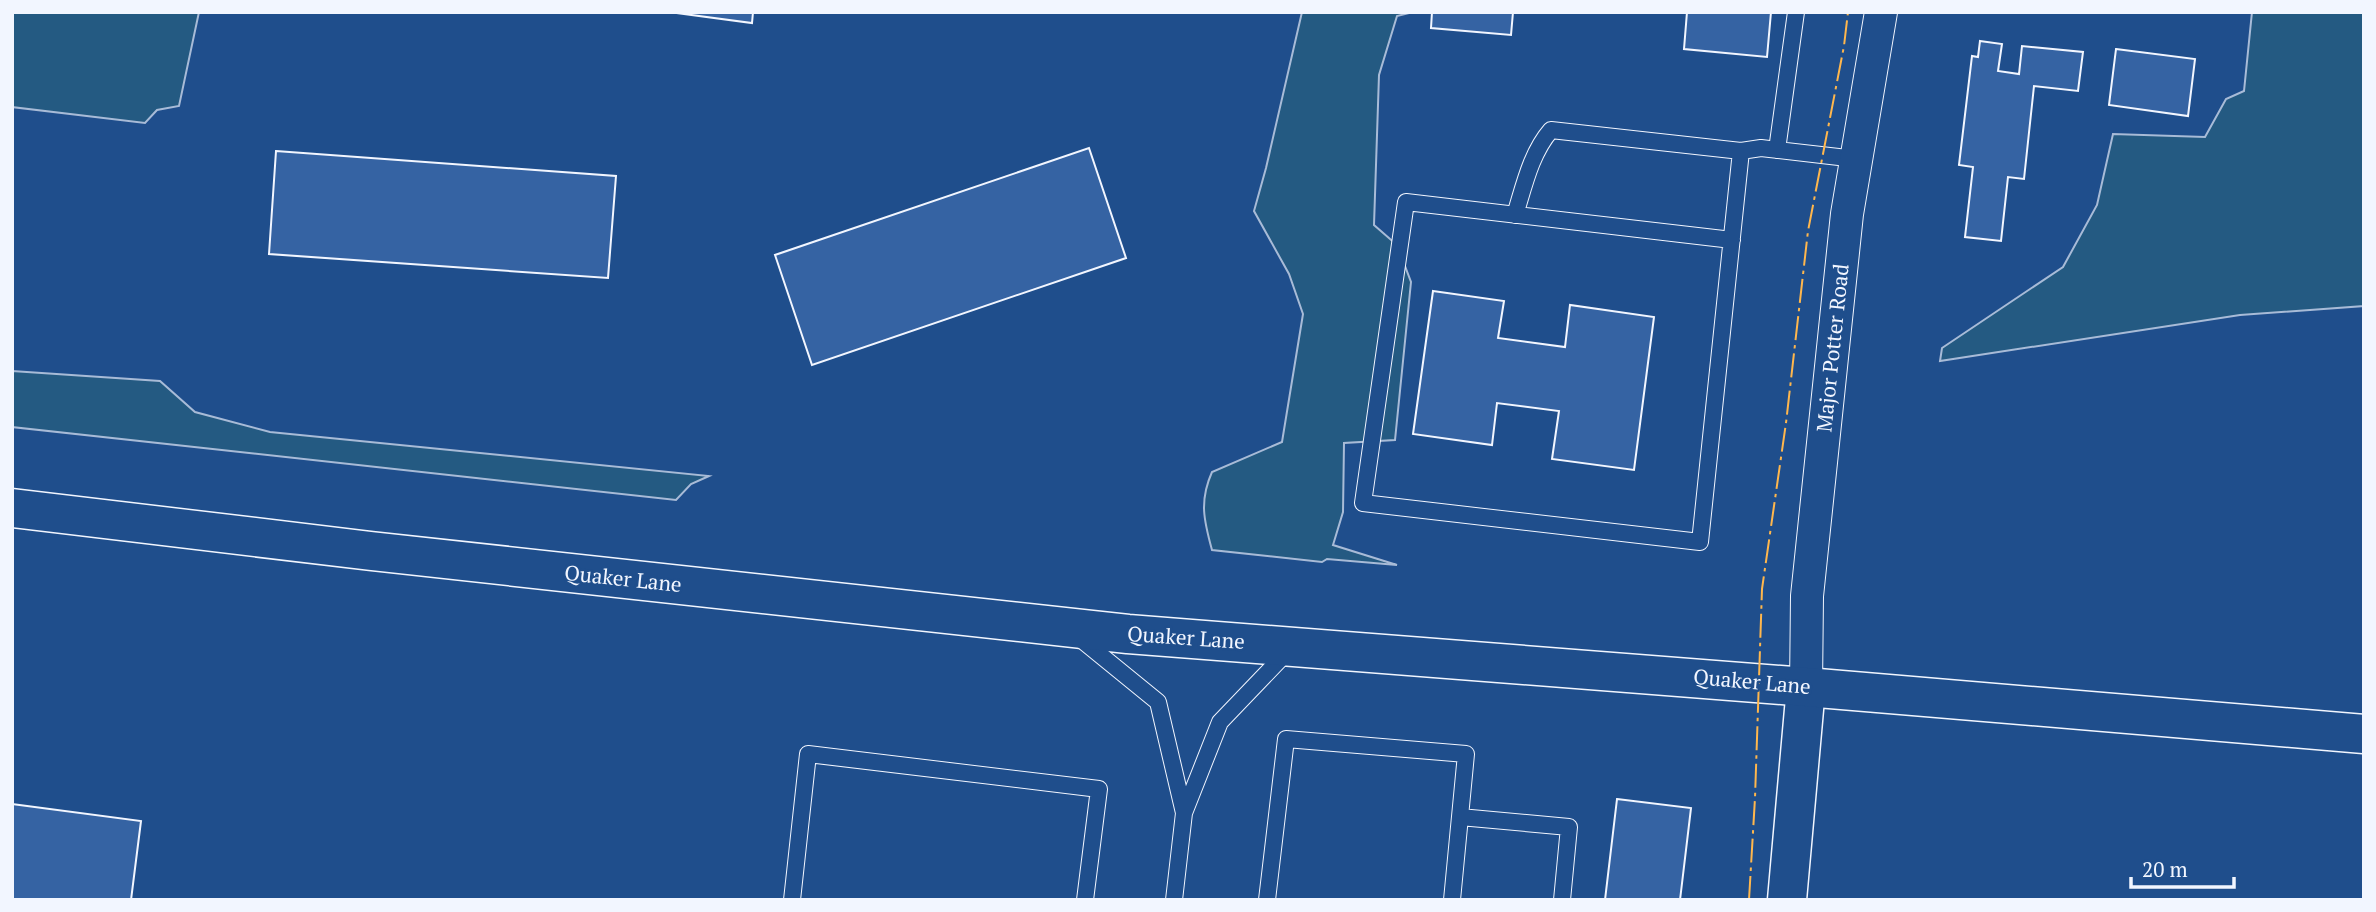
<svg xmlns="http://www.w3.org/2000/svg" width="2376" height="912" font-family="'PT Serif',serif">
	<style>
		.green { fill: #245a82; stroke: #a8bbd7; stroke-width: 2 }
		.building { fill: #3563a3; stroke: #f2f6ff; stroke-width: 2 }
		.lines { fill: none; stroke-linecap: round; stroke-linejoin: round }
		.service-casing { stroke: #f2f6ff; stroke-width: 18 }
		.minor-casing { stroke: #f2f6ff; stroke-width: 34 }
		.tertiary-casing { stroke: #f2f6ff; stroke-width: 41 }
		.primary-casing { stroke: #f2f6ff; stroke-width: 41 }
		.service { stroke: #1f4e8c; stroke-width: 16 }
		.minor { stroke: #1f4e8c; stroke-width: 32 }
		.tertiary { stroke: #1f4e8c; stroke-width: 38 }
		.primary { stroke: #1f4e8c; stroke-width: 38 }
		.power { stroke: #ffb74d; stroke-width: 2; stroke-dasharray: 24 5 3.5 5; stroke-linecap: butt }
		.labels { text-anchor: middle; stroke-width: 5; stroke-linejoin: round; paint-order: stroke }
		.street-label { font-size: 21px; fill: #f2f6ff; stroke: #1f4e8c }
	</style>
	<rect width="100%" height="100%" fill="#1f4e8c"/>
	<path class="green" d="M12,12H199L179,106L157,110L145,123L12,107Z
		M1302,12H1413L1397,16L1379,75L1374,225L1397,245L1411,282L1395,440L1344,443L1343,512L1333,545L1397,565L1327,559L1322,562L1212,550C1204,521 1199,501 1212,472L1282,442L1303,314L1289,274L1254,211L1266,168Z
		M2252,12H2364V306L2240,315L1940,361L1942,348L2063,267L2097,205L2113,134L2205,137L2226,99L2244,91Z
		M12,371L160,381L195,412L270,432L709,476L691,484L676,500L12,427Z"/>
	<path class="building" d="M669,12H753L752,23Z
		M1432,12H1513L1511,35L1431,28Z
		M1687,12H1771L1767,57L1684,49Z
		M1980,41L2002,44L1998,71L2019,74L2022,46L2083,52L2078,91L2034,86L2024,179L2008,177L2001,241L1965,237L1973,167L1959,165L1972,56L1978,57Z
		M2116,49L2195,59L2188,116L2109,105Z
		M1089,148L1126,258L812,365L775,255Z
		M276,151L616,176L608,278L269,254Z
		M1433,291L1504,301L1498,338L1565,347L1570,305L1654,317L1634,470L1552,459L1559,411L1497,403L1492,445L1413,434Z
		M1617,799L1691,808L1680,900H1605Z
		M12,804L141,821L131,900H12Z"/>
	<g class="lines">
		<defs>
			<path id="service" d="M1777,150L1796,12
				M1515,215C1524,186 1531,153 1551,130L1741,151
				M1732,240L1406,202L1363,503L1700,542L1741,151L1761,148L1856,159
				M1077,636L1158,702L1184,813
				M1460,817L1569,827L1562,900
				M792,900L808,754L1099,789L1085,900
				M1174,900L1184,813L1220,722L1289,650
				M1267,900L1286,739L1466,754L1452,900"/>
			<path id="minor" d="M1806,687L1807,596L1847,214L1881,12"/>
			<path id="tertiary" d="M1787,900L1806,687"/>
			<path id="primary" d="M12,508L371,551L1128,634L1806,687L2364,734"/>
		</defs>
		<use href="#service" class="service-casing"/>
		<use href="#minor" class="minor-casing"/>
		<use href="#tertiary" class="tertiary-casing"/>
		<use href="#primary" class="primary-casing"/>
		<use href="#service" class="service"/>
		<use href="#minor" class="minor"/>
		<use href="#tertiary" class="tertiary"/>
		<use href="#primary" class="primary"/>
		<path class="power" d="M1749,900L1755,798L1762,589L1786,423L1808,231L1844,46L1848,12"/>
	</g>
	<g class="labels">
		<g class="street-label">
			<text transform="translate(1833 348) rotate(-84)" y="7">Major Potter Road</text>
			<text transform="translate(623 579) rotate(6)" y="7">Quaker Lane</text>
			<text transform="translate(1186 638) rotate(4)" y="7">Quaker Lane</text>
			<text transform="translate(1752 682) rotate(5)" y="7">Quaker Lane</text>
		</g>
	</g>
	<rect width="2376" height="912" fill="none" stroke="#f2f6ff" stroke-width="28"/>
	<path d="M2131 877v10h103v-10" fill="none" stroke="#f2f6ff" stroke-width="3.5"/>
	<text x="2142" y="877" font-size="21" fill="#f2f6ff" stroke="#1f4e8c" stroke-width="5" paint-order="stroke">20 m</text>
</svg>
